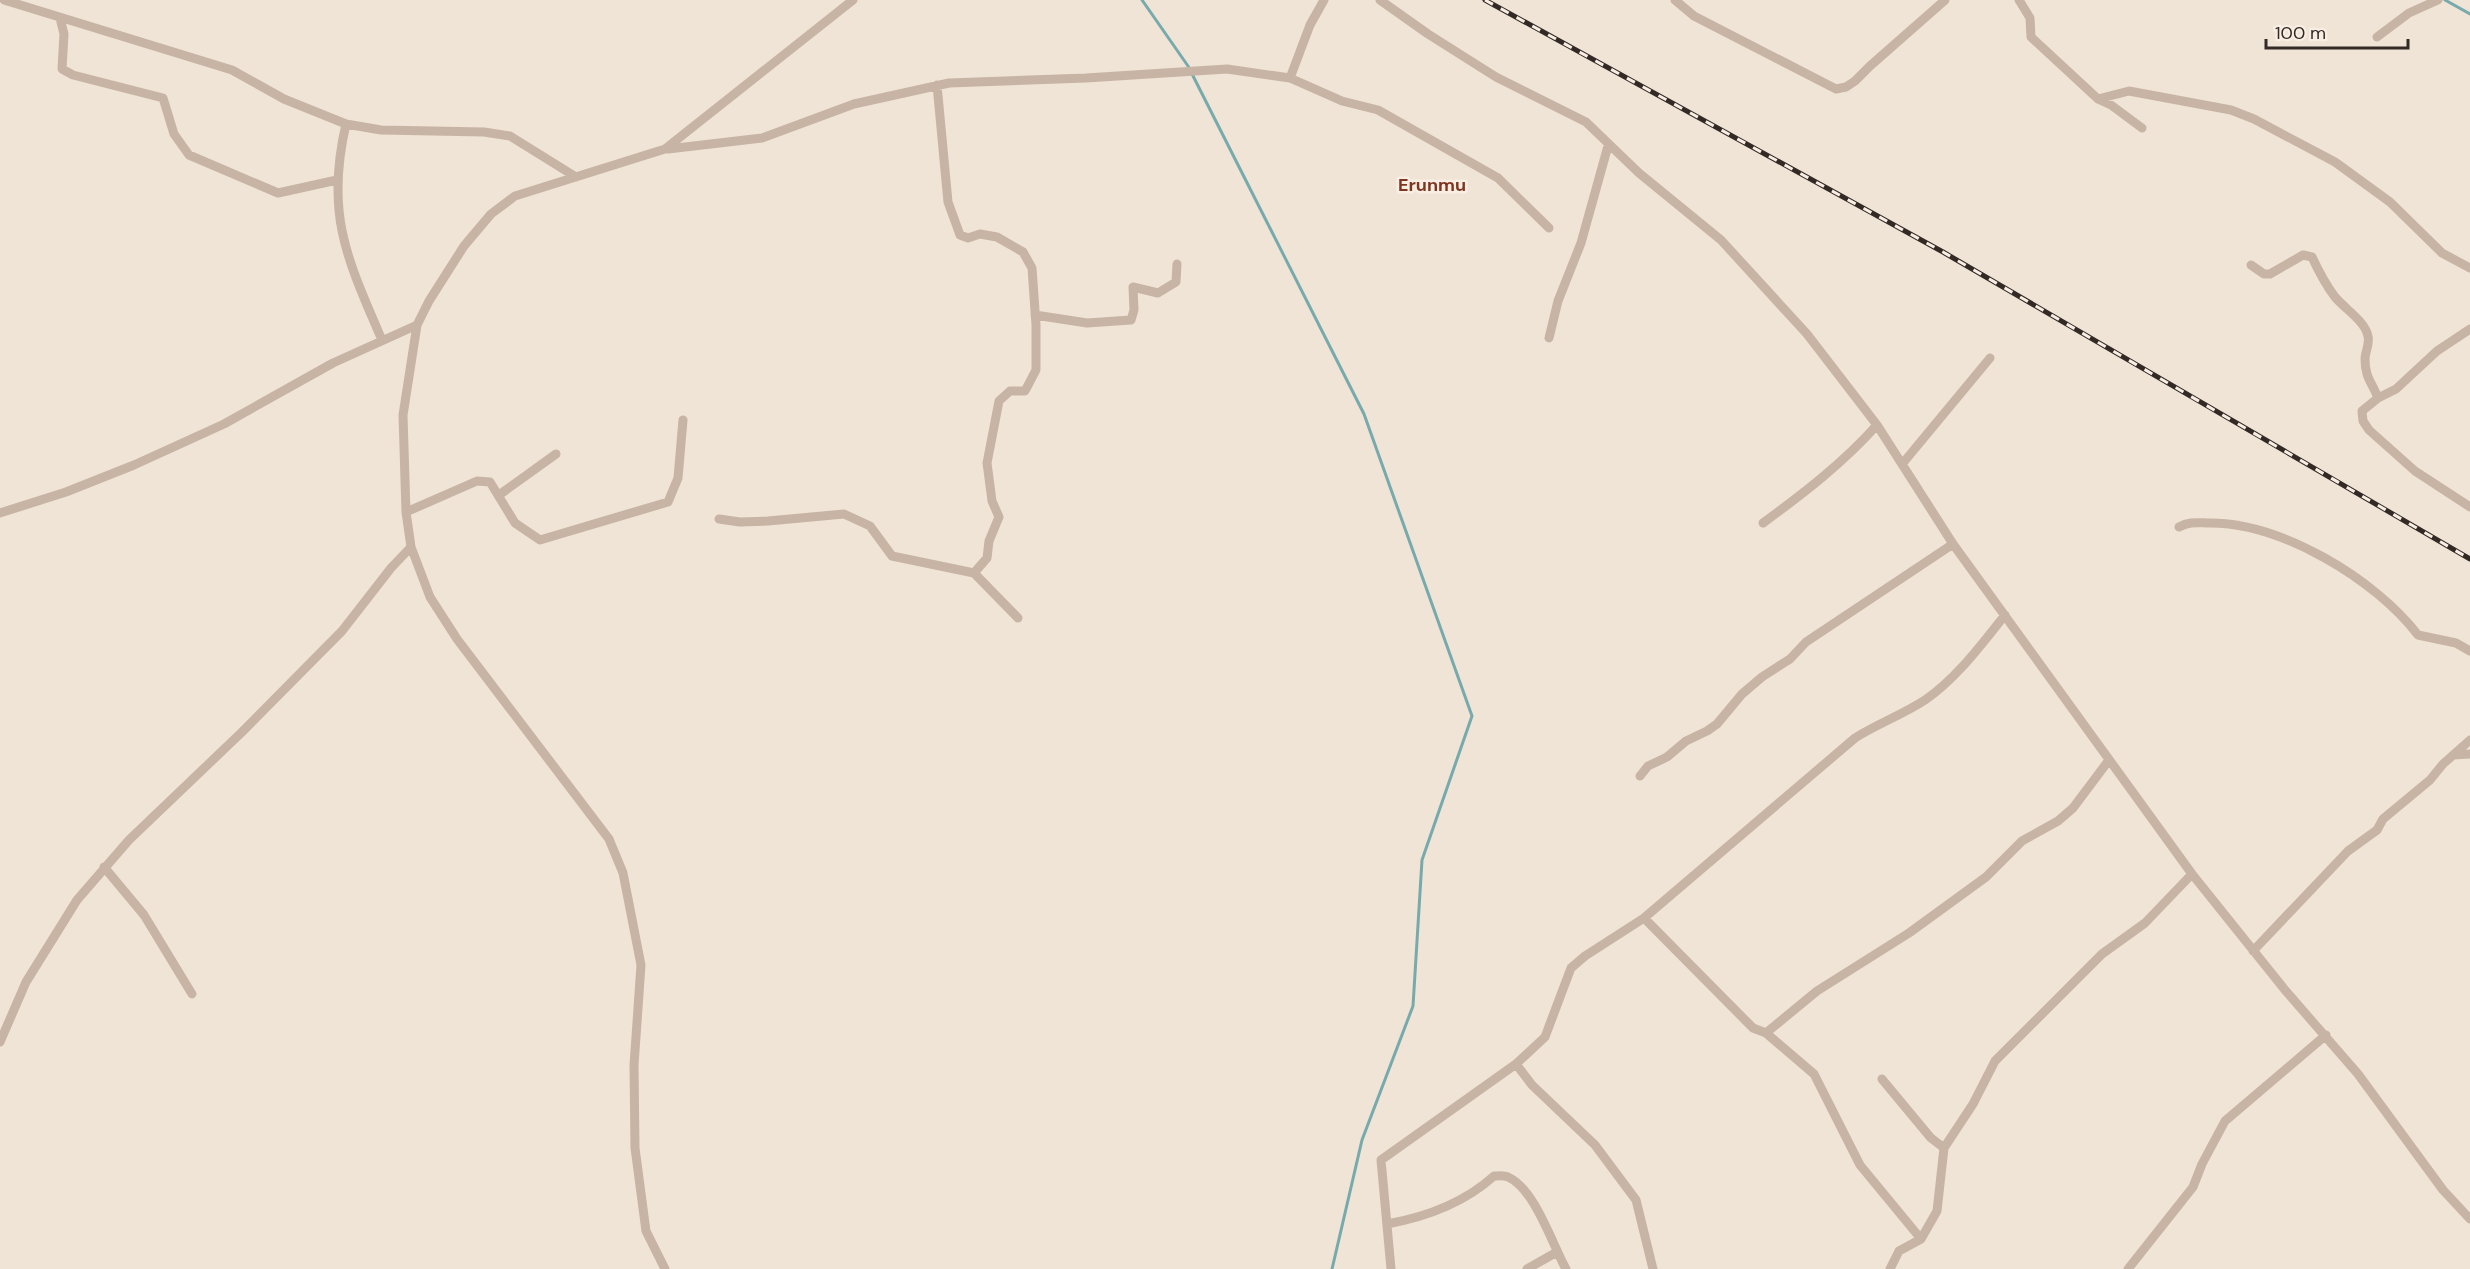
<svg xmlns="http://www.w3.org/2000/svg" width="2470" height="1269" font-family="'DM Sans',sans-serif">
	<style>
		.lines { fill: none; stroke-linecap: round; stroke-linejoin: round }
		.stream { stroke: #77aaac; stroke-width: 3 }
		.minor { stroke: #c7b4a4; stroke-width: 9 }
		.rail-casing { stroke: #332925; stroke-width: 5 }
		.rail { stroke: #f8eee3; stroke-width: 3; stroke-dasharray: 9; stroke-linecap: butt }
		.labels { text-anchor: middle; stroke-width: 5; stroke-linejoin: round; paint-order: stroke }
		.quarter-label { font-size: 18px; font-weight: bold; fill: #7f3621; stroke: #f8eee3 }
	</style>
	<rect width="100%" height="100%" fill="#f0e4d7"/>
	<g class="lines">
		<path class="stream" d="M1142,0L1188,66L1364,414L1472,716L1422,860L1413,1006L1362,1140L1332,1269
			M2445,0L2470,14"/>
		<path class="minor" d="M4,0L232,70L284,99L346,124L381,130L484,132L510,136L576,177
			M1380,0L1428,34L1496,77L1586,122L1639,173L1721,240L1807,334L1877,425L1953,544L2192,874L2285,990L2358,1074L2443,1190L2470,1219
			M1675,0L1694,16L1836,89L1846,87L1855,81L1870,66L1945,0
			M2019,0L2030,18L2031,37L2098,99L2111,105L2142,128
			M60,18L64,34L62,69L73,75L163,98L174,134L189,155L278,193L337,180
			M2377,37L2409,13L2438,0
			M1290,78L1310,25L1324,0
			M2098,99L2129,91L2231,110L2254,119L2335,162L2390,202L2442,253L2470,268
			M346,124C325,214 347,259 382,340
			M668,149L762,138L854,104L949,83L1086,78L1227,69L1290,78L1342,101L1378,110L1498,178L1549,228
			M2251,265L2264,274H2270L2303,255L2312,257C2319,272 2325,284 2335,297C2345,309 2365,321 2368,336C2370,344 2365,352 2365,359C2365,378 2372,382 2378,398
			M1035,315L1087,323L1131,320L1134,310L1133,287L1158,293L1176,282L1177,264
			M2470,329L2437,351L2396,389L2378,398L2362,411L2363,421L2369,430L2415,471L2470,507
			M1549,338L1558,301L1581,243L1608,146
			M1903,463L1990,358
			M499,495L556,454
			M406,512L477,481L490,482L515,523L540,540L668,502L678,478L683,420
			M0,513L66,492L134,465L224,424L333,363L417,325
			M719,519L740,522L768,521L844,514L870,526L892,556L974,573L987,558L989,541L999,517L992,501L987,463L999,401L1010,391H1025L1036,370V325L1032,268L1023,252L997,237L980,234L968,238L960,235L948,202L937,85
			M1763,523C1804,493 1843,463 1877,425
			M2179,527C2190,521 2198,523 2210,523C2282,523 2375,579 2418,635L2456,643L2470,651
			M411,547L430,597L457,639L609,839L623,873L641,965L634,1065L635,1148L646,1231L665,1269
			M974,573L1018,618
			M2453,755L2470,754
			M1640,776L1648,766L1667,757L1686,741L1707,731L1717,724L1742,694L1762,677L1790,659L1806,642L1953,544
			M104,867L144,915L192,994
			M1644,918L1753,1028L1766,1033L1814,1074L1860,1165L1921,1239
			M2253,951L2348,851L2377,830L2383,819L2430,780L2443,764L2470,740
			M1766,1033L1817,991L1909,933L1986,877L2022,841L2058,821L2073,808L2109,760
			M0,1042L26,982L77,900L129,840L242,732L342,631L391,568L411,547L406,512L403,415L417,325L429,301L464,246L491,214L515,196L665,149L853,0
			M1516,1064L1532,1085L1595,1145L1636,1200L1653,1269
			M1882,1079L1931,1138L1944,1148
			M1387,1224C1426,1217 1464,1203 1494,1176C1498,1176 1504,1175 1508,1177C1535,1189 1552,1244 1566,1269
			M1391,1269L1381,1160L1516,1064L1545,1037L1571,968L1585,956L1644,918L1855,738C1877,724 1902,715 1925,700C1956,679 1981,645 2005,615
			M1527,1269L1557,1252
			M1890,1269L1899,1251L1921,1239L1937,1211L1944,1148L1973,1104L1995,1061L2102,954L2145,923L2192,874
			M2128,1269L2193,1187L2202,1164L2225,1121L2326,1035"/>
		<defs>
			<path id="rail" d="M1485,0L1943,252L2470,559"/>
		</defs>
		<use href="#rail" class="rail-casing"/>
		<use href="#rail" class="rail"/>
	</g>
	<g class="labels">
		<g class="quarter-label">
			<text x="1432" y="191">Erunmu</text>
		</g>
	</g>
	<path d="M2266 39v9h142v-9" fill="none" stroke="#332925" stroke-width="3"/>
	<text x="2275" y="39" font-size="18" fill="#332925" stroke="#f8eee3" stroke-width="4.5" paint-order="stroke">100 m</text>
</svg>
